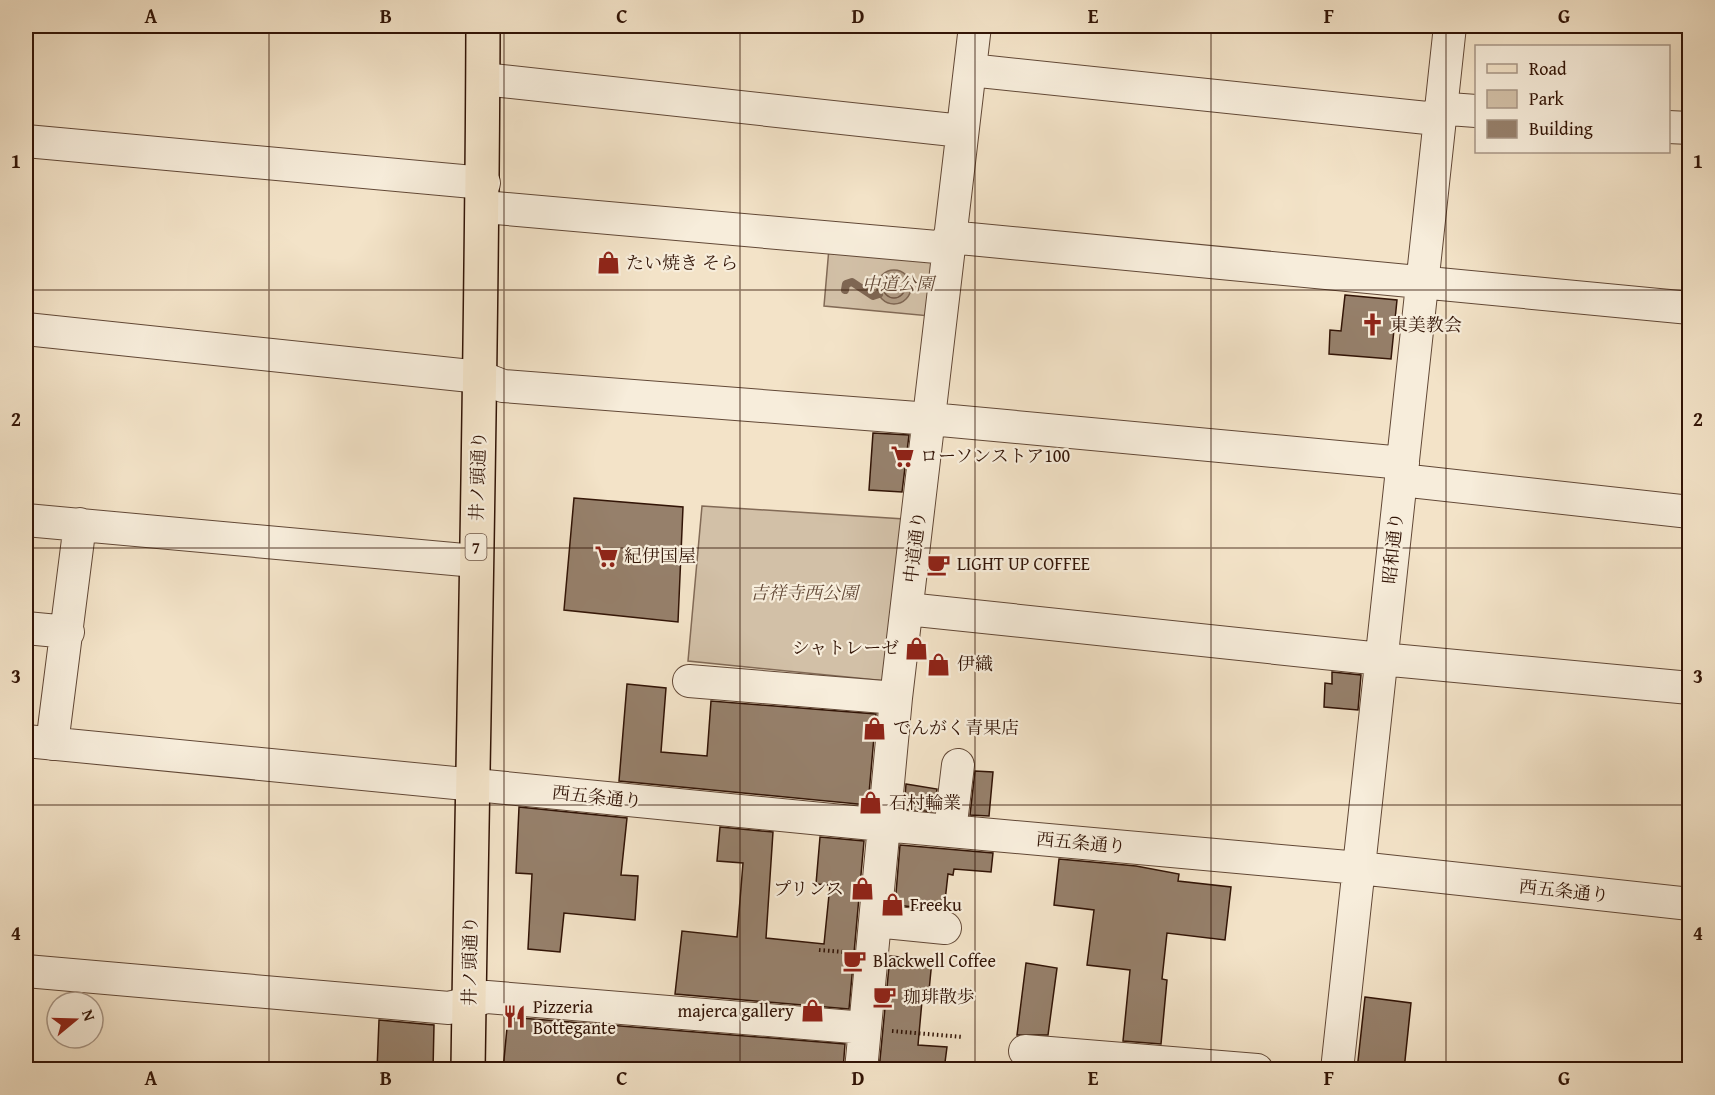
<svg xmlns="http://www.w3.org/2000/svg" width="1715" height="1095" font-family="'Gentium Book Plus','Noto Serif JP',serif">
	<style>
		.green { fill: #d2c0a7; stroke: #826a56; stroke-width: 1.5 }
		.water { fill: #b19d86; stroke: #7e6653; stroke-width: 1.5 }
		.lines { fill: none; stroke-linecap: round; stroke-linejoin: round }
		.shore { stroke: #725846; stroke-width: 1.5 }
		.stream { stroke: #7e6653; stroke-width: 8 }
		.building { fill: #96806b; stroke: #321406; stroke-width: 1.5 }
		.minor-casing { stroke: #624836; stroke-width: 34 }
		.major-casing { stroke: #321406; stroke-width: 36 }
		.path { stroke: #321406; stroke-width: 4; stroke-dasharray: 1.5 3; stroke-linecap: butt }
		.minor { stroke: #f7eddb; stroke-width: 32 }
		.major { stroke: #f3e3c8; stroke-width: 33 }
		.grid { fill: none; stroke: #321406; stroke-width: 1.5; stroke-opacity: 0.55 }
		.labels { text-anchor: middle; stroke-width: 4.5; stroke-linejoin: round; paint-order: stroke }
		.shield { fill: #f7eddb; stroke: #6d5546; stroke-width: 1.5 }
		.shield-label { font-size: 16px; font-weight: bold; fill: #321406 }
		.poi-label { font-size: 18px; fill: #321406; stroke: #f7eddb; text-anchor: start }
		.park-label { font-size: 18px; font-style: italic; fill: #624836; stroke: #f7eddb }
		.street-label { font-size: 18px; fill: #321406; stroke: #f7eddb }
		.neatline { fill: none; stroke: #321406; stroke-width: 2 }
		.grid-label { font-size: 20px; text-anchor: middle; font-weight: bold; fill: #321406 }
	</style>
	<rect width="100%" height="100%" fill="#f3e3c8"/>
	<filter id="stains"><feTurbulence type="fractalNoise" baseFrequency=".00333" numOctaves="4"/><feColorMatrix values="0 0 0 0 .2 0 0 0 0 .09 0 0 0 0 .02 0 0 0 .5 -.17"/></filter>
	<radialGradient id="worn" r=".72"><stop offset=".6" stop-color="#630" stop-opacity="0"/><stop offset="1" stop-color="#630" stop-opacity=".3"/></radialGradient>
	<path class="green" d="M829,248L935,258L930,316L824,306Z
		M702,506L904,519L887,681L688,661Z"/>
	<path class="water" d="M877 287a17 17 0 1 1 34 0a17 17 0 1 1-34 0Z"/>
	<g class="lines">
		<path class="shore" d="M883 287a11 11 0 1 1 22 0a11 11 0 1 1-22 0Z"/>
		<path class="stream" d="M845,290L846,284L852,282L873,296L879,294"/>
	</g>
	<path class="building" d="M1345,295L1397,300L1391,359L1329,354L1330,330L1341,331Z
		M873,433L909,435L902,492L869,490Z
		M574,498L683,507L678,622L564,610Z
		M1332,672L1361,675L1358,710L1324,707L1325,683L1332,684Z
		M627,684L666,688L661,752L707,756L711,701L876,714L868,805L619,781Z
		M975,771L993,772L989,816L970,815Z
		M906,784L937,789L934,812L904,809Z
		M519,807L627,818L621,875L638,876L635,920L564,913L560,952L528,949L532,874L516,873Z
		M720,827L773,832L766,938L824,944L830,885L816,884L820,837L864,841L849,1009L675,994L682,931L737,937L743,863L717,861Z
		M900,845L993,853L991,872L954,869L953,875L948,874L944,910L895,905Z
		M1059,859L1136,866L1179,874L1178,881L1231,887L1225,940L1167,933L1162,979L1167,980L1161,1044L1123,1041L1130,970L1087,965L1094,910L1054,905Z
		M890,956L932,960L928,1001H922L918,1045L947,1047L944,1070H879Z
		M1026,963L1057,968L1048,1035H1017Z
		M1365,997L1411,1003L1404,1070H1357Z
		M508,1017L845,1044L843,1070H503Z
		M379,1020L434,1025L433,1070H377Z"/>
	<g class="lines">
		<defs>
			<path id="minor" d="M970,70L1427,118L1449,109L1476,111
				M483,79L962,131
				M1668,127L1690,128
				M26,141L484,183
				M484,207L948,248
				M949,237L1690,308
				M26,329L480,377L503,386L930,419L1403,463
				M1401,480L1690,512
				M26,520L475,561
				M907,609L1381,659L1690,688
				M26,628L68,632
				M689,681L896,698
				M26,741L883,825L1359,868L1690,904
				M52,744L80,524
				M950,831L958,765
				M875,921L945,928
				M26,971L449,1008L487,997L865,1028
				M1025,1051L1257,1070
				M861,1070L896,698L975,26
				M1337,1070L1450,26"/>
			<path id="major" d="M468,1070C473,721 482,374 483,26"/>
		</defs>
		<use href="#minor" class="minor-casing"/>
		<use href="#major" class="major-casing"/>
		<path class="path" d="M819,950L844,952
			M892,1031L963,1037"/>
		<use href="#minor" class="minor"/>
		<use href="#major" class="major"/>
	</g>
	<path class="grid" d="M269,26V1070M504,26V1070M740,26V1070M975,26V1070M1211,26V1070M1446,26V1070M26,290H1690M26,548H1690M26,805H1690"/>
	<defs>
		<symbol id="shop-bare" viewBox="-9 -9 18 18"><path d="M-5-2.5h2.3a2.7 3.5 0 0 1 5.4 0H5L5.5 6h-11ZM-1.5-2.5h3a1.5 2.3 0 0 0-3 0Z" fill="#8f2418" stroke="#f7eddb" stroke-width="2.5" paint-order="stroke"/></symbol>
		<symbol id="church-bare" viewBox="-9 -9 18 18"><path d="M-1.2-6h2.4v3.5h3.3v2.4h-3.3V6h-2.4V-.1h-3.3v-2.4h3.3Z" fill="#8f2418" stroke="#f7eddb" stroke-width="2.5" paint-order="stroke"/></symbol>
		<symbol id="supermarket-bare" viewBox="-9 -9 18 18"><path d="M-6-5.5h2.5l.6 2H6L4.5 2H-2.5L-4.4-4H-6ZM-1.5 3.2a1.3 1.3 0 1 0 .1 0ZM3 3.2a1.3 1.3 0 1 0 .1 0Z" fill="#8f2418" stroke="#f7eddb" stroke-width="2.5" paint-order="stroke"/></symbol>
		<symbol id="cafe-bare" viewBox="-9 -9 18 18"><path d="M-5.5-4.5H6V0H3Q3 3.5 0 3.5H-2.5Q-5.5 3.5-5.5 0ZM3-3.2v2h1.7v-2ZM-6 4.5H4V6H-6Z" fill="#8f2418" stroke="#f7eddb" stroke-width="2.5" paint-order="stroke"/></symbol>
		<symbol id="restaurant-bare" viewBox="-9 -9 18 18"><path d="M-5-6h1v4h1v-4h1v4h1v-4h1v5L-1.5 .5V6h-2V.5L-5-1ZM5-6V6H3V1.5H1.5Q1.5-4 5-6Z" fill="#8f2418" stroke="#f7eddb" stroke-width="2.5" paint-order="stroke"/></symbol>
	</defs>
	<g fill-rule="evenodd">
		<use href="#shop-bare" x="592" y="246" width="33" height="33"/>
		<use href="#church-bare" x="1356" y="308" width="33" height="33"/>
		<use href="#supermarket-bare" x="886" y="440" width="33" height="33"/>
		<use href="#supermarket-bare" x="590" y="540" width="33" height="33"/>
		<use href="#cafe-bare" x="922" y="548" width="33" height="33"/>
		<use href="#shop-bare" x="900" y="632" width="33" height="33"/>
		<use href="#shop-bare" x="922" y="648" width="33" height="33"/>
		<use href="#shop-bare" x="858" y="712" width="33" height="33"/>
		<use href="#shop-bare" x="854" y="786" width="33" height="33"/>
		<use href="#shop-bare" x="846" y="872" width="33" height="33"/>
		<use href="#shop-bare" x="876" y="888" width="33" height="33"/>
		<use href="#cafe-bare" x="838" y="944" width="33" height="33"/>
		<use href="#cafe-bare" x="868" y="980" width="33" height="33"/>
		<use href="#shop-bare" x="796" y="994" width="33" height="33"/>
		<use href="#restaurant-bare" x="498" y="1000" width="33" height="33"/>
	</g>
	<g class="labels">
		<rect class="shield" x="465.5" y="534" width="21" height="26" rx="4.5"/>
		<g class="shield-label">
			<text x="476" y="553">7</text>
		</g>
		<g class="poi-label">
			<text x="626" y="269">たい焼き そら</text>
			<text x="1390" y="331">東美教会</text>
			<text x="920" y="462">ローソンストア100</text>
			<text x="624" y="562">紀伊国屋</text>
			<text x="957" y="570">LIGHT UP COFFEE</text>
			<text x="899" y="654" text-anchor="end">シャトレーゼ</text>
			<text x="957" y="670">伊織</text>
			<text x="893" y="734">でんがく青果店</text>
			<text x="889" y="809">石村輪業</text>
			<text x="844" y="895" text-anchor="end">プリンス</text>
			<text x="910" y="911">Freeku</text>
			<text x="873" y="967">Blackwell Coffee</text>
			<text x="903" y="1003">珈琲散歩</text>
			<text x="533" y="1013">Pizzeria<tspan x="533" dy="21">Bottegante</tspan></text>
			<text x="794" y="1017" text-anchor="end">majerca gallery</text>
		</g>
		<g class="park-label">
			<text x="898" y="290">中道公園</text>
			<text x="804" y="599">吉祥寺西公園</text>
		</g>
		<g class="street-label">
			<text transform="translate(478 476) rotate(-88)" y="6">井ノ頭通り</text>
			<text transform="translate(915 547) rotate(-83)" y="6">中道通り</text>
			<text transform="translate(1393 548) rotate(-84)" y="6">昭和通り</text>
			<text transform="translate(597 797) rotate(6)" y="6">西五条通り</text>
			<text transform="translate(1081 843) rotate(5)" y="6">西五条通り</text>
			<text transform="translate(1564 891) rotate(6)" y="6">西五条通り</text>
			<text transform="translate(470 961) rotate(-89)" y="6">井ノ頭通り</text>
		</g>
	</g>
	<rect width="1715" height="1095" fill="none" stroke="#f3e3c8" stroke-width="66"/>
	<rect x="1475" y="45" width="195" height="108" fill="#f7eddb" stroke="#a89686" stroke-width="1.5"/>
	<rect x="1487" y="64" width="30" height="9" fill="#f3e3c8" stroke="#a89686" stroke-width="1.5"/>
	<text x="1529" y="75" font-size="18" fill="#321406">Road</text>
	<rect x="1487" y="90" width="30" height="18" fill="#d2c0a7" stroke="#a89686" stroke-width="1.5"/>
	<text x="1529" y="105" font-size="18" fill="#321406">Park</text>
	<rect x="1487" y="120" width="30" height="18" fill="#96806b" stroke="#a89686" stroke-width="1.5"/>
	<text x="1529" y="135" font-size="18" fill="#321406">Building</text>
	<g transform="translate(75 1020) rotate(71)"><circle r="28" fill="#f7eddb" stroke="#a89686" stroke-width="1.5"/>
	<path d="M0-4.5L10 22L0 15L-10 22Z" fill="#8f2418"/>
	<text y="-9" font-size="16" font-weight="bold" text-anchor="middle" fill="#321406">N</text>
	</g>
	<rect x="33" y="33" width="1649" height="1029" class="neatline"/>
	<g class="grid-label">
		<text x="151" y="23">A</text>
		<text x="386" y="23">B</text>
		<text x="622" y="23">C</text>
		<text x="858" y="23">D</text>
		<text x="1093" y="23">E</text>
		<text x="1329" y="23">F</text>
		<text x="1564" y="23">G</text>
		<text x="16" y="168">1</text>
		<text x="1698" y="168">1</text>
		<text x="16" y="426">2</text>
		<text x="1698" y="426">2</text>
		<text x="16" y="683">3</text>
		<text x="1698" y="683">3</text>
		<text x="16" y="940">4</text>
		<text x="1698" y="940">4</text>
		<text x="151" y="1085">A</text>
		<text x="386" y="1085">B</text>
		<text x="622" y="1085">C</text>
		<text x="858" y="1085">D</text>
		<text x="1093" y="1085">E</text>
		<text x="1329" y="1085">F</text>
		<text x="1564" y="1085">G</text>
	</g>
	<rect width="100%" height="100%" filter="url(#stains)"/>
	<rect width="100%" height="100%" fill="url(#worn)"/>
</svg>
